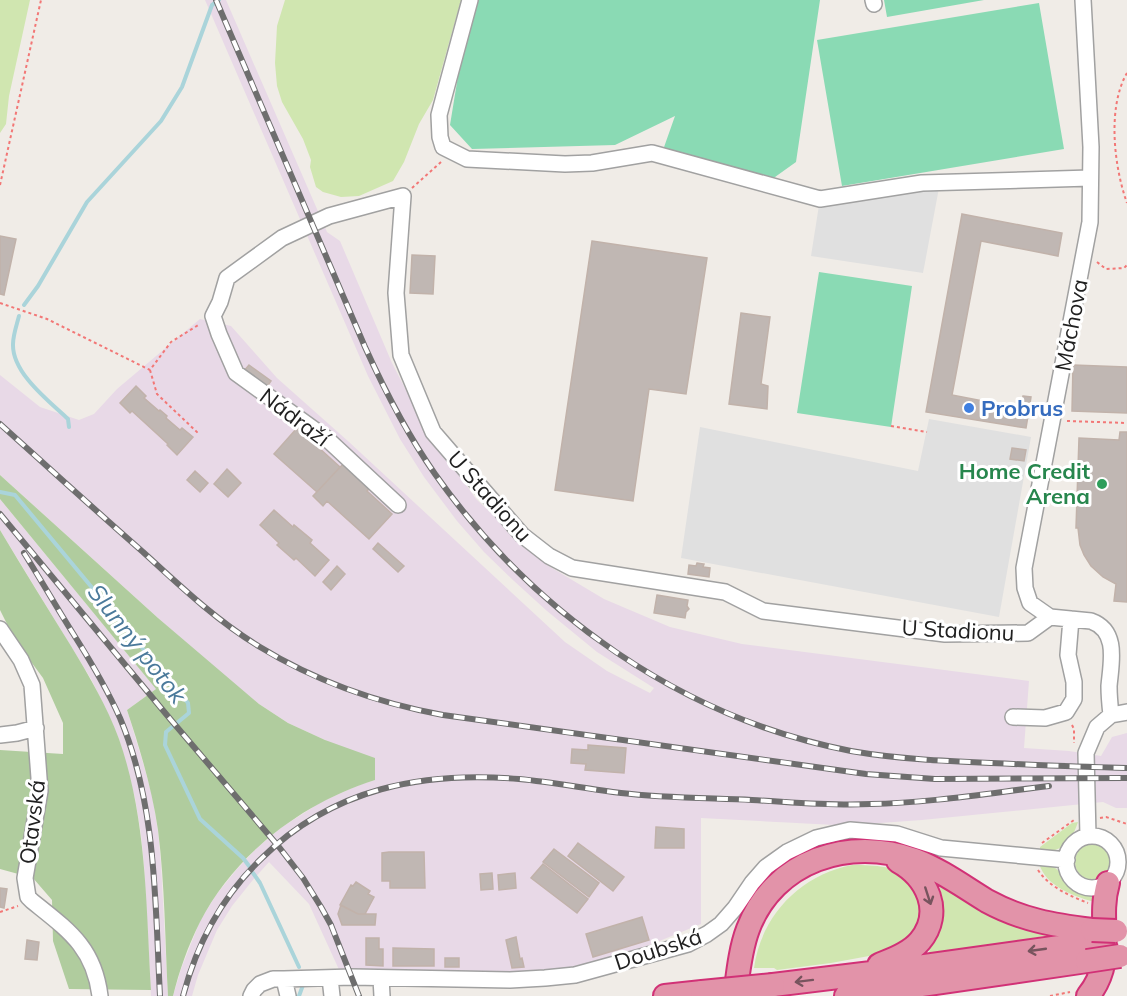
<svg xmlns="http://www.w3.org/2000/svg" width="1127" height="996" font-family="Mulish,sans-serif">
	<style>
		.industrial { fill: #e8d9e7 }
		.grass { fill: #d0e6b0 }
		.forest { fill: #b0cc9e }
		.pitch { fill: #8adab4 }
		.parking { fill: #e0e0e0 }
		.lines { fill: none; stroke-linecap: round; stroke-linejoin: round }
		.stream { stroke: #aad4da; stroke-width: 4 }
		.building { fill: #c0b7b3; stroke: #c1b2aa; stroke-width: 1.5 }
		.minor-casing { stroke: #a1a1a1; stroke-width: 18 }
		.highway-casing { stroke: #d13176; stroke-width: 26 }
		.path { stroke: #f27776; stroke-width: 2; stroke-dasharray: 3 3; stroke-linecap: butt }
		.minor { stroke: #fff; stroke-width: 15 }
		.highway { stroke: #e293a9; stroke-width: 22 }
		.rail-casing { stroke: #6e6e6e; stroke-width: 6 }
		.rail { stroke: #fff; stroke-width: 4; stroke-dasharray: 11; stroke-linecap: butt }
		.highway-bridge-casing { stroke: #d13176; stroke-width: 26; stroke-linecap: butt }
		.highway-bridge { stroke: #e293a9; stroke-width: 22 }
		.oneway { stroke: #77545e }
		.shop-dot { fill: #3f7fe0; stroke: #fff; stroke-width: 2 }
		.leisure-dot { fill: #2e9e5b; stroke: #fff; stroke-width: 2 }
		.labels { text-anchor: middle; stroke-width: 6; stroke-linejoin: round; paint-order: stroke }
		.street-label { font-size: 22px; fill: #202020; stroke: #fff }
		.shop-label { font-size: 22px; font-weight: bold; fill: #366cbe; stroke: #fff; text-anchor: start }
		.leisure-label { font-size: 22px; font-weight: bold; fill: #27864d; stroke: #fff; text-anchor: end }
		.water-label { font-size: 24px; font-style: italic; fill: #4b7a9b; stroke: #fff }
	</style>
	<rect width="100%" height="100%" fill="#f0ece7"/>
	<path class="industrial" d="M205,0H226L327,232L340,241L392,363L423,423L476,499L547,565L604,599L670,627L742,644L1029,681L1024,748L1069,751L1101,756L1112,737L1127,733V808H1116L1103,802L922,820L880,823H855L835,825L701,818V924L635,951L563,969L515,973L341,974L309,904L269,862L252,881L232,906L217,930L198,975L192,996H173L181,969L200,921L216,895L237,869L257,848L282,827L301,815L321,802L359,785L375,780L325,740L288,723L259,704L218,671L158,618L0,475V375L40,407L79,420L94,414L117,389L200,319L231,326L277,378L349,442L565,642L607,671L650,693L654,688L597,652L547,611L514,581L484,552L457,521L424,477L400,439L368,376Z
		M0,499L156,689L127,710L144,766L152,795L158,831L161,864L168,996H151L144,865L141,834L135,798L119,739L106,709L91,679L0,530Z"/>
	<path class="grass" d="M0,0H30L9,96L6,124L0,133Z
		M285,0H461L433,100L419,124L404,162L393,181L359,196L341,197L323,192L316,187L310,167L311,160L303,139L282,102L277,86L275,63L277,26Z
		M1078,822C1074,834 1068,846 1055,850C1051,851 1044,851 1040,851V847L1072,823Z
		M1075 862a18 18 0 1 1 36 0a18 18 0 1 1-36 0Z
		M1039,863L1050,864L1059,871L1075,889L1086,894L1097,895L1098,903C1076,897 1045,887 1039,863Z
		M852,865C867,865 897,865 908,878C914,885 919,895 924,903L917,931L893,950L869,956L831,963L777,970L774,968H754C761,916 800,875 852,865Z
		M940,882L1025,926L1050,935L977,948L929,953C930,942 940,933 942,921C944,915 944,908 943,901C942,894 939,889 940,882Z"/>
	<path class="forest" d="M0,475L158,618L259,704L288,723L325,740L375,758V780C302,803 235,854 200,922C188,946 179,971 173,996H168C165,941 165,885 158,830C152,789 140,749 127,710L156,689L0,499Z
		M0,530C23,569 47,607 71,646C89,676 107,706 119,739C147,819 146,906 151,990L69,989L53,941L52,900L33,878L0,869V750L63,754V723L43,678L15,640L0,610Z"/>
	<path class="pitch" d="M477,0H820L796,162L768,182L663,150L675,116L615,145L472,149L450,125L459,70Z
		M884,0H984L887,17Z
		M1039,3L1064,149L842,186L817,40Z
		M819,272L912,286L891,427L797,413Z"/>
	<path class="parking" d="M939,188L923,273L811,256L819,205Z
		M929,419L1031,437L999,617L681,558L700,427L918,471Z"/>
	<g class="lines">
		<path class="stream" d="M24,305L38,286L87,202L161,121L182,87L212,5L219,0
			M19,316C17,324 13,335 13,344C12,373 49,401 68,419L69,427
			M0,492L15,495L188,703L189,713L166,732L165,745L200,819L243,858L249,866
			M253,873L260,883L299,967
			M299,996L303,985"/>
	</g>
	<path class="building" d="M962,214L1062,233L1058,256L981,241L952,395L1029,410L1026,428L926,412Z
		M0,236L16,239L4,295L0,294Z
		M592,241L707,258L686,394L649,389L633,501L555,490Z
		M412,255L435,256L433,294L410,293Z
		M741,313L770,317L761,384L768,386L767,409L729,404Z
		M249,365L271,381L266,388L244,371Z
		M1073,365L1127,367V413L1072,411Z
		M136,386L146,396L144,398L159,411L160,410L167,416L166,418L180,430L182,428L193,437L177,455L167,445L168,444L132,411L130,413L120,403Z
		M1023,396L1031,397L1029,410L1021,408Z
		M297,428L340,467L317,492L274,454Z
		M1120,432H1127V602L1114,601L1116,584L1103,577L1091,566L1084,555L1080,545L1078,528H1076L1079,438L1119,440Z
		M1012,448L1026,450L1024,461L1010,459Z
		M345,462L372,486L367,491L392,514L369,539L327,501L323,506L313,496Z
		M227,469L241,483L228,497L214,484Z
		M195,471L208,483L200,492L187,480Z
		M274,510L293,527L294,525L312,540L310,543L329,560L315,576L296,558L294,560L277,545L279,543L260,525Z
		M378,543L404,566L398,572L373,549Z
		M697,563L704,564L703,567L710,568L709,577L688,574L689,565L696,566Z
		M337,566L345,574L331,590L323,582Z
		M657,595L688,600L687,606L689,609L686,612L685,618L654,613Z
		M588,745L626,748L624,773L585,770L586,764L571,763L572,749L588,750Z
		M656,827L684,829V848H655Z
		M578,843L624,877L613,891L568,856Z
		M554,849L599,883L589,897L543,862Z
		M389,852H424L425,888H390V881H382V853Z
		M543,864L588,899L577,913L531,878Z
		M492,873L493,889L481,890L480,874Z
		M515,873L516,888L499,890L498,875Z
		M356,882L370,891L368,894L374,897L365,914H358L340,905L351,885L353,886Z
		M0,888L7,889L4,908L0,907Z
		M341,905L358,914H376L375,925H342L338,914Z
		M642,917L649,940L593,957L586,934Z
		M516,937L520,959L522,958L524,967L512,968L506,940Z
		M366,938H379V949H383V966L366,965Z
		M27,940L39,942L37,960L25,959Z
		M393,948L434,949V966H393Z
		M445,958H459V967H445Z"/>
	<g class="lines">
		<defs>
			<path id="minor" d="M470,0L439,115L440,137L443,147L467,159L565,164L592,163L652,153L820,199L922,183L1090,178
				M873,0L874,4
				M1083,0L1091,147L1090,222L1024,568L1025,588L1030,603L1050,617L1091,621C1119,631 1111,663 1109,686C1109,696 1110,706 1111,715
				M398,505L326,438L236,373L219,334L213,316L220,302L227,278L282,238L329,216L403,196L396,293L401,355L433,432L522,535L549,556L572,568L725,592L763,611L945,634L1028,633L1050,617
				M0,629L21,660L32,685L40,791L25,878L28,897L32,901C68,930 94,947 100,996
				M1013,717L1045,718L1066,712L1074,699V682L1068,655L1071,619
				M0,735L17,733L36,728
				M1088,836L1086,753L1097,727L1111,715L1127,712
				M1066 862a26 26 0 1 1 52 0a26 26 0 1 1-52 0Z
				M330,978L332,996
				M381,978L382,996
				M284,979L288,996
				M251,996L254,990L260,984L273,979H284L352,977L510,980L545,978L575,975L688,944L707,934L721,924L735,908L752,883L766,867L787,852L816,838L850,830L897,834L941,848L1067,860"/>
			<path id="highway" d="M879,965C893,959 910,953 920,941C944,912 927,877 898,861
				M773,985L896,970L1095,942
				M665,996L702,992
				M735,996C738,974 740,950 748,929C774,860 850,836 915,860C941,870 964,887 987,901C1022,920 1053,925 1092,930
				M846,996L1087,961
				M1088,996C1118,959 1096,924 1108,883"/>
		</defs>
		<use href="#minor" class="minor-casing"/>
		<use href="#highway" class="highway-casing"/>
		<path class="path" d="M1127,73C1107,107 1114,167 1127,203
			M0,185L41,0
			M412,188L441,162
			M1097,262L1106,269L1124,268L1127,265
			M0,303L47,319L150,370L171,342L200,324
			M150,370L157,394L199,434
			M1067,421L1127,423
			M891,426L927,432
			M1072,725L1074,729V743
			M1100,818L1106,817L1127,824
			M1042,843L1074,820
			M1038,870C1049,887 1070,896 1088,903
			M0,912L18,906
			M1050,996L1070,992"/>
		<use href="#minor" class="minor"/>
		<use href="#highway" class="highway"/>
		<defs>
			<path id="rail" d="M216,0L365,347C385,391 407,434 435,474C533,613 683,719 851,751C897,759 944,761 991,763C1036,765 1082,767 1127,768
				M0,424C48,467 95,510 143,552C180,586 217,621 260,647C317,682 378,703 443,715L866,774L935,779L1127,778
				M0,514L171,720L279,847L303,878L321,907L331,925L359,996
				M24,553C41,580 57,608 74,635C91,662 107,689 120,718C157,806 155,903 160,996
				M183,996C197,943 222,896 262,858C333,788 423,771 519,779C553,782 587,789 621,793C664,798 709,798 752,800C791,802 830,806 870,804C930,803 990,793 1049,786"/>
		</defs>
		<use href="#rail" class="rail-casing"/>
		<use href="#rail" class="rail"/>
		<defs>
			<path id="highway-bridge" d="M1092,930L1116,931
				M1087,961L1120,956
				M702,992L773,985"/>
		</defs>
		<use href="#highway-bridge" class="highway-bridge-casing"/>
		<use href="#highway-bridge" class="highway-bridge"/>
	</g>
	<defs><path id="oneway-shaft" d="M-6 0H5M1.5-3L5.5 0L1.5 3" fill="none" stroke-width="1.6" stroke-linecap="round" stroke-linejoin="round" transform="scale(1.5)"/></defs>
	<g class="oneway">
		<use href="#oneway-shaft" transform="translate(928 896) rotate(72)"/>
		<use href="#oneway-shaft" transform="translate(1037 950) rotate(172)"/>
		<use href="#oneway-shaft" transform="translate(804 981) rotate(173)"/>
	</g>
	<circle class="shop-dot" cx="969" cy="408" r="6"/>
	<circle class="leisure-dot" cx="1102" cy="484" r="6"/>
	<g class="labels">
		<g class="street-label">
			<text transform="translate(1071 325) rotate(-79)" y="8">Máchova</text>
			<text transform="translate(295 417) rotate(37)" y="8">Nádraží</text>
			<text transform="translate(490 496) rotate(48)" y="8">U Stadionu</text>
			<text transform="translate(958 630) rotate(3)" y="8">U Stadionu</text>
			<text transform="translate(32 822) rotate(-83)" y="8">Otavská</text>
			<text transform="translate(658 949) rotate(-18)" y="8">Doubská</text>
		</g>
		<g class="shop-label">
			<text x="981" y="416">Probrus</text>
		</g>
		<g class="leisure-label">
			<text x="1090" y="479">Home Credit<tspan x="1090" dy="25">Arena</tspan></text>
		</g>
		<g class="water-label">
			<text transform="translate(137 644) rotate(52)" y="8">Slunný potok</text>
		</g>
	</g>
</svg>
